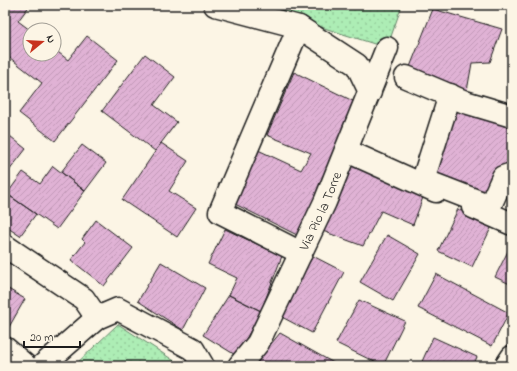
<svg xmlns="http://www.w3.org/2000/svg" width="517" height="371" font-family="'Indie Flower',sans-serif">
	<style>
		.park { fill: url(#park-dots); stroke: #648468 }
		.building { fill: url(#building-hatch); stroke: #1c1c1c }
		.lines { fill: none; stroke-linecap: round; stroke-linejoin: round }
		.minor-casing { stroke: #1c1c1c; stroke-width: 25 }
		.minor { stroke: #fcf5e5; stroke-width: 22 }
		.labels { text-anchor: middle; stroke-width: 3.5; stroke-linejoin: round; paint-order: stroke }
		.street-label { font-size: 14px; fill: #1c1c1c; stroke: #fcf5e5 }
	</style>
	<defs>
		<pattern id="park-dots" width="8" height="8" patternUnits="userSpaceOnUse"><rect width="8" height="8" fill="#adedb5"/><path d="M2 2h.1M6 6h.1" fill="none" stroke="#94cb9b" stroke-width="1.8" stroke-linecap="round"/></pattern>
		<pattern id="building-hatch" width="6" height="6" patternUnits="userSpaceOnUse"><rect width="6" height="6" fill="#e0b2d5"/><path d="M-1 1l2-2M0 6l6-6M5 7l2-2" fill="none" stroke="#c098b6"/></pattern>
	</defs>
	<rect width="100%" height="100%" fill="#fcf5e5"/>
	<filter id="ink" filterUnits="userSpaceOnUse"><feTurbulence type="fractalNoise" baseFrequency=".025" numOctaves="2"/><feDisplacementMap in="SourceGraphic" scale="8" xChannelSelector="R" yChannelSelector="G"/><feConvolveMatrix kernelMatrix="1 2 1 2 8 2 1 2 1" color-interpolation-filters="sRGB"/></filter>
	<g filter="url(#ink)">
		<path class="park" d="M252,5H402L387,48Z
			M118,324L182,366H74Z"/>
		<path class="building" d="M5,5H30L18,21L30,30V54H54V49L68,60L87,36L118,60L55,141L19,113L42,83L5,54Z
			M433,9L502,29L490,62L472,63L465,102L406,77Z
			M145,54L175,77L154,105L177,122L155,151L102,111Z
			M294,72L355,102L299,236L235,204L258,150L301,170L311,153L267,135Z
			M452,105L512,129V170L486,202L426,178Z
			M5,132L26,149L5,176Z
			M161,143L188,161L169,191L196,208L177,237L122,200Z
			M82,145L106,163L85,191L61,172Z
			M354,154L426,189L413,225L381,211L363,246L320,230Z
			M53,166L85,191L57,229L7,194L23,172L40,184Z
			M7,194L36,214L20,236L5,226V196Z
			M458,209L492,226L472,267L438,251Z
			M96,220L133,248L104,286L71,260L85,242L82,239Z
			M225,229L282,256L261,311L229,295L237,278L208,264Z
			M387,235L420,254L393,301L360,282Z
			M512,243V285L495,277Z
			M309,254L344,272L312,333L280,316Z
			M161,262L205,288L183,330L138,301Z
			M436,274L509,313L492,346L418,308Z
			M5,287L25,299L5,334Z
			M229,295L261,311L237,356L203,335Z
			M359,300L405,321L383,366L336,343Z
			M280,333L339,366H253Z
			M433,337L477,357L473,366H420Z"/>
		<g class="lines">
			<defs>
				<g id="minor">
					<path d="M215,5L299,27L357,65L370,92"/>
					<path d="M299,27L220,212L301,253"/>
					<path d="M406,77L465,102L512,116"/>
					<path d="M450,95L423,180L490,206L503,177L512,174"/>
					<path d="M347,151L436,191"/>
					<path d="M473,207L512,224"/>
					<path d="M5,246L84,299L97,318"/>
					<path d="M5,348L26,366"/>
					<path d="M42,366L97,318L118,309L193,349L203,366"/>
					<path id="s1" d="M239,366L258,343L325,202L387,48"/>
					<path d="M506,366L512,357"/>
				</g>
			</defs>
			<use href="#minor" class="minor-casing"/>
			<use href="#minor" class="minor"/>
		</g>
	</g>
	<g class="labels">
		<g class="street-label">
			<text dy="5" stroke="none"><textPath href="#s1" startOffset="176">Via Pio la Torre</textPath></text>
		</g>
	</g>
	<rect width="517" height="371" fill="none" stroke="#fcf5e5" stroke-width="20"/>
	<rect x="10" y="10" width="497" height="351" fill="none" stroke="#1c1c1c" stroke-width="1.5" filter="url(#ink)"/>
	<g transform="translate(42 42) rotate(72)"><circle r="19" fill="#fcf5e5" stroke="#a29e95"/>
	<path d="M0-3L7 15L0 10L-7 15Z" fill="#c8321e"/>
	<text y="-6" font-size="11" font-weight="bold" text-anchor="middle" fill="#1c1c1c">N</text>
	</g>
	<path d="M24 341v6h56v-6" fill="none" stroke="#1c1c1c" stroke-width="2"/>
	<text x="30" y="341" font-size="12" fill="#1c1c1c" stroke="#fcf5e5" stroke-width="3" paint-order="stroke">20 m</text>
</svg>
